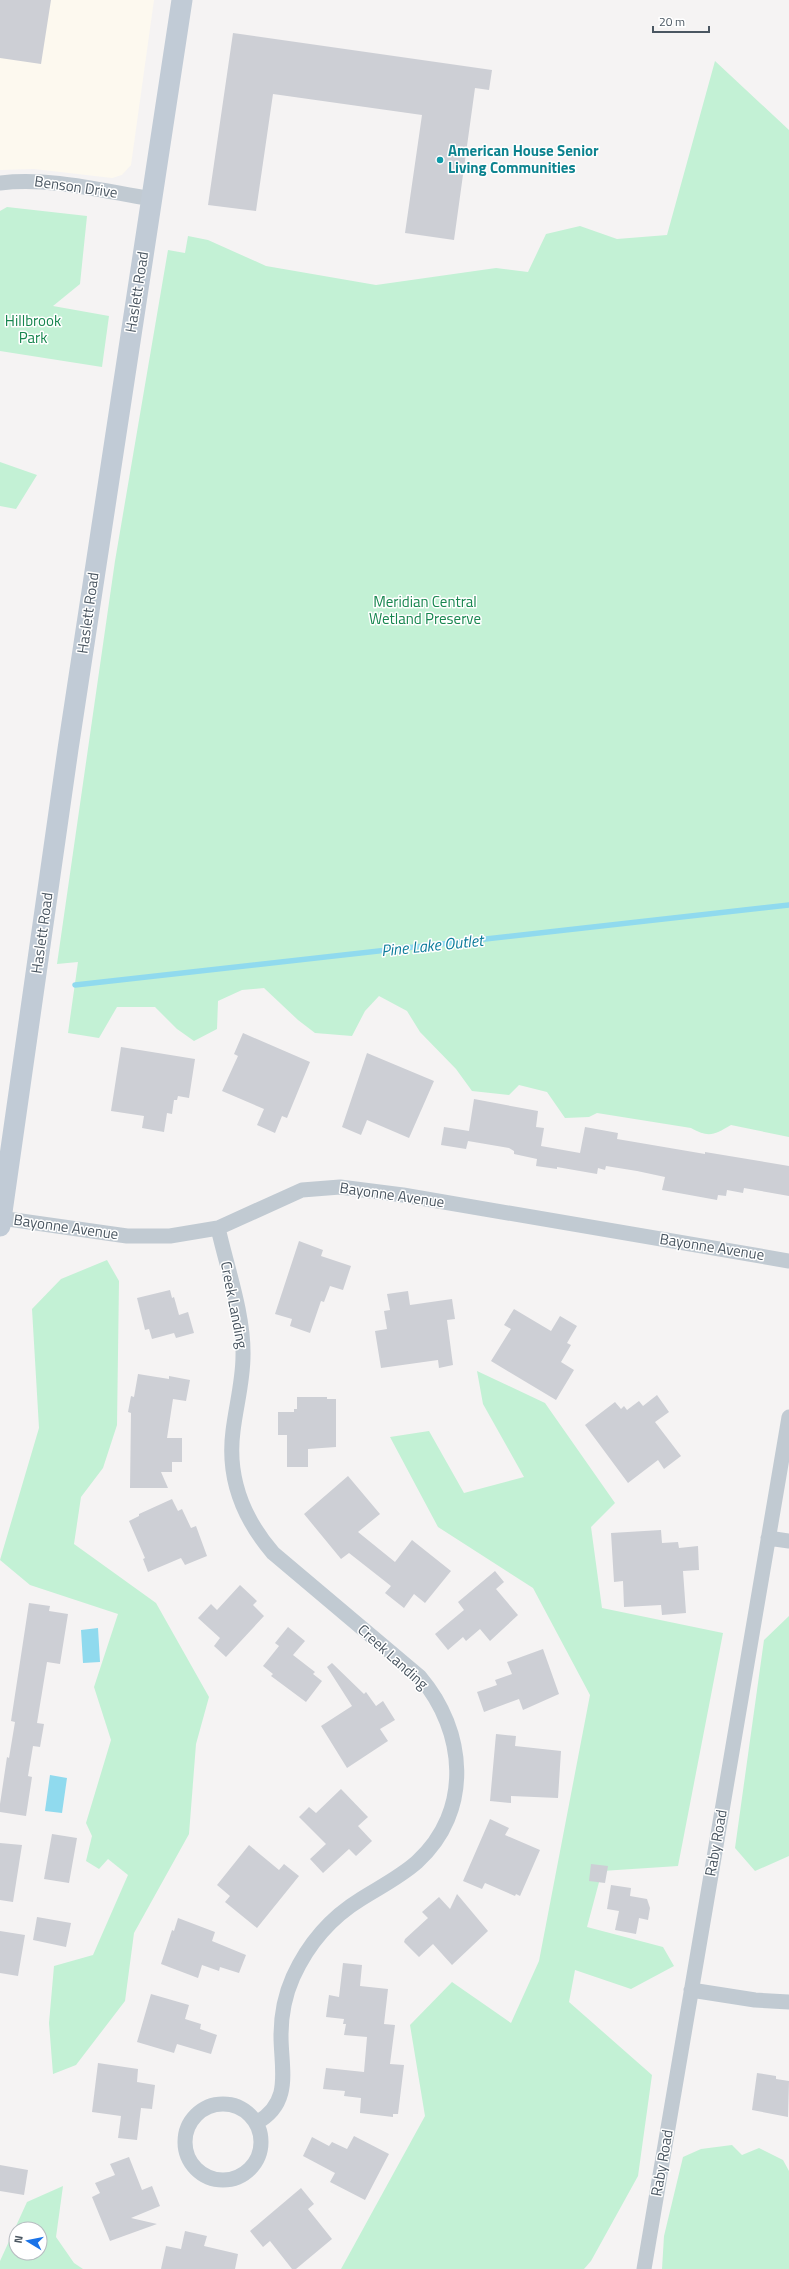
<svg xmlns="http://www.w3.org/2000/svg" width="789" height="2269" font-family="'Titillium Web',sans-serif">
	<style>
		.commercial { fill: #fdf9ef }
		.green { fill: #c3f1d5; fill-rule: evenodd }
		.water { fill: #90daee }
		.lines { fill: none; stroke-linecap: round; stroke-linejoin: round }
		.stream { stroke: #90daee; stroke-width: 5.5 }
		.building { fill: #cdcfd5 }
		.street { stroke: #c1cad2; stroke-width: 15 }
		.secondary { stroke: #c1cbd6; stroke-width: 21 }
		.culture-dot { fill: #0f9aa8; stroke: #fff; stroke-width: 1.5 }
		.labels { text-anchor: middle; stroke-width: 3; stroke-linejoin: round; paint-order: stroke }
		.culture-label { font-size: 15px; font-weight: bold; fill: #0d838f; stroke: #fff; text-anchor: start }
		.street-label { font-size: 15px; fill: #4a5661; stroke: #fff }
		.park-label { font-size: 15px; fill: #17864f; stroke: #fff }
		.water-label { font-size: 16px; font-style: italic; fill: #0c7c9b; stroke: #fff }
	</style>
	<rect width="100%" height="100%" fill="#f5f3f3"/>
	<path class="commercial" d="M0,0H154L131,165L122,175L112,178L34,169L0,170Z"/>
	<path class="green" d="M715,61L789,130V1137L731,1125C714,1135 709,1138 691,1128L597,1113L589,1117L565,1118L547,1092L519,1085L509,1095L472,1091L456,1069L420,1032L407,1011L379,996L365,1011L352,1036L315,1033L298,1020L264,988L242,990L218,1001L217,1029L194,1041L177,1029L155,1007H117L99,1038L68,1033L78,962L57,964L115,561L168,250L185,253L188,236L208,240L266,266L376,285L496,268L528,272L546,234L580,226L617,239L667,235Z
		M7,207L87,216L80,284L53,306L109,316L102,367L0,351V211Z
		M0,462L37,475L16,509L0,506Z
		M107,1260L119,1281L117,1425L103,1468L81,1497L74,1544L156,1603L209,1697L196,1744L189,1834L134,1933L125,2001L76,2065L53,2074L49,2023L54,1966L93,1955L128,1875L108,1859L99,1869L86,1861L92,1836L86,1823L111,1740L94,1687L118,1614L30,1585L0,1560L39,1428L32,1309L61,1279Z
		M477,1371L545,1403L615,1503L591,1527L602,1608L723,1633L678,1866L602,1871L587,1927L663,1947L674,1966L631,1989L575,1970L569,2002L652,2075L638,2176L591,2261L584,2269H341L425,2116L410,2025L452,1982L511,2023L539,1961L590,1695L533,1588L438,1527L390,1437L429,1431L464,1493L524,1477L483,1404Z
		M789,1616V1856L755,1871L735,1848L764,1640Z
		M732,2145L742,2155L759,2148L783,2160L789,2171V2269H662L664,2236L683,2157L701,2149Z
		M63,2186L56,2237L74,2263L83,2269H0V2261L27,2202ZM16,2229H40V2253H16Z"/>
	<path class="water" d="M98,1628L100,1662L83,1663L81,1630Z
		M50,1775L67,1778L62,1813L45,1811Z"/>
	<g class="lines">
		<path class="stream" d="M75,985L789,905"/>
	</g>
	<path class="building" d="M0,0H51L41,64L0,58Z
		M233,33L492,70L489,90L475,88L454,240L405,233L422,115L273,94L256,211L208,205Z
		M243,1033L310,1062L287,1118L282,1116L275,1133L257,1125L264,1109L222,1091L238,1056L234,1054Z
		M121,1047L195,1059L189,1098L178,1096L177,1100H174L172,1114L167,1113L164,1132L142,1128L144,1116L111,1111Z
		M367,1053L434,1081L409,1138L367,1120L361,1135L342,1127Z
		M474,1099L538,1111L536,1127L544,1128L541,1146L580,1153L585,1127L618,1133L617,1139L705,1154V1152L789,1166V1196L744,1188L743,1193L727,1190L726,1196L718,1195L717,1200L662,1190L665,1177L637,1171L606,1166L605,1170L598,1168L597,1174L557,1167V1169L536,1166L537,1159L514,1154V1151L509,1148L468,1141L466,1149L441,1145L444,1127L469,1131Z
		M299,1241L323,1250L321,1256L351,1266L343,1290L330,1286L324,1302L321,1301L310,1333L290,1326L292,1319L275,1314Z
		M170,1290L172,1298L174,1297L179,1315L188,1312L194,1333L176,1338L174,1333L152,1339L149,1329L145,1330L137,1298Z
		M408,1291L410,1305L452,1299L455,1319L447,1320L453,1365L439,1368L438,1360L381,1368L375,1331L387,1329L384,1311L390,1310L387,1294Z
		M514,1309L551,1331L560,1316L577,1326L567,1343L571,1345L561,1362L574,1370L556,1400L491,1361L511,1329L504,1325Z
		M138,1374L169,1379V1376L190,1380L186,1401L173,1399L167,1438H182V1462H172V1472H161L168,1488H130L131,1413L128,1412L131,1396L134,1397Z
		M657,1395L669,1412L655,1422L681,1456L664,1469L658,1460L628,1483L585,1425L615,1402L621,1409L624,1406L627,1410L639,1401L643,1406Z
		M297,1397H327V1399H336V1447L308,1449V1467H287V1435H278V1412H294V1409H297Z
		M348,1476L380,1514L358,1532L395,1562L412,1540L451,1571L425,1603L414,1594L404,1608L385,1593L391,1586L349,1553L341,1559L304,1514Z
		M172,1499L178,1511L182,1509L191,1528L196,1526L207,1556L185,1565L181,1558L148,1572L143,1559L145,1558L129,1521L139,1516V1514Z
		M661,1530L662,1543L678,1542L679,1548L698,1546L699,1570L683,1571L686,1613L662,1615L661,1605L624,1607L623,1581L614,1582L611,1533Z
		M495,1571L504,1582L496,1589L518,1615L490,1641L480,1629L466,1641L463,1637L448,1650L435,1634L464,1610L458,1602Z
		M240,1585L257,1601L253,1605L264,1616L226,1657L214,1646L220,1638L198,1618L211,1604L217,1610Z
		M29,1603L50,1606L49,1611L68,1614L60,1664L47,1662L37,1723L44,1724L40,1747L33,1746L28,1776L32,1777L26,1816L0,1812V1804L7,1757L9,1758L15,1722L11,1721Z
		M288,1627L305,1641L293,1655L315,1672L313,1674L322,1681L306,1702L271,1676L273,1674L263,1666L279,1646L275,1643Z
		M543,1649L559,1694L523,1710L519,1699L484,1712L477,1692L497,1685L495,1680L512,1674L507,1662Z
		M332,1663L364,1694L366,1692L376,1706L383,1701L395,1720L380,1729L388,1741L347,1768L321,1726L352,1706L327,1667Z
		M496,1734L516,1736L515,1746L561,1751L558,1798L511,1796V1803L490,1801Z
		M341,1789L368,1817L358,1826L372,1841L356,1856L349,1849L323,1873L310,1859L326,1844L299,1817L309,1807L316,1813Z
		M490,1819L509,1828L505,1835L540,1850L520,1896L516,1894L515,1896L485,1883L482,1889L463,1881Z
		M52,1834L77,1838L69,1883L44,1879Z
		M0,1843L22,1845L13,1902L0,1900Z
		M249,1845L279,1870L284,1864L299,1876L257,1928L225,1902L230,1896L217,1885Z
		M591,1864L608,1866L605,1883L589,1881Z
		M611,1885L631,1888L630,1896L647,1899L650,1908L648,1920L639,1918L636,1934L615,1930L619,1911L607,1909Z
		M457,1894L488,1931L452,1965L433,1944L419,1957L404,1942L405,1939L428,1918L422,1912L439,1897L450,1909Z
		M37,1917L71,1923L66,1947L33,1940Z
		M178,1918L215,1932L212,1941L246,1955L239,1973L220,1967L219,1971L202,1965L198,1978L161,1964L172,1930L174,1931Z
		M0,1931L25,1935L18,1976L0,1973Z
		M343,1963L362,1965L360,1986L388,1989L384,2024L395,2025L390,2064L404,2065L398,2114H393V2117L360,2113L361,2098L344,2096L345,2091L323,2089L326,2068L364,2072L367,2037L344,2035L346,2024H343L344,2019L326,2017L329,1995L339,1997Z
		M151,1994L189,2005L185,2019L201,2024L200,2029L217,2035L211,2054L177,2044L174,2053L137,2042Z
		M98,2063L138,2069L137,2082L155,2085L152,2109L141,2108L137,2140L118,2138L121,2116L92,2112Z
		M757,2073L776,2076V2079L789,2081L788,2117L752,2110Z
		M354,2136L389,2154L365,2200L330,2182L335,2173L303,2156L312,2137L329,2146L332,2142L347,2149Z
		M129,2157L142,2190L152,2186L160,2206L131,2218L157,2224L110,2241L92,2197L100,2193L95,2183L115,2175L110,2164Z
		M0,2165L28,2170L24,2195L0,2191Z
		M301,2188L314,2204L308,2209L332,2239L296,2269H292L270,2241L263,2247L250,2231Z
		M185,2231L207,2236L204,2246L238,2254L235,2269H161L166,2246L181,2249Z"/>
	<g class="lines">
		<path class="street" d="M0,183C51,177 102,191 152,199
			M0,1218L127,1236H170L218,1228L302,1190L340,1187L403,1195L789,1261
			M218,1228C227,1268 244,1315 243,1356C243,1381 236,1406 233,1431C227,1477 243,1518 273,1553L420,1677C466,1731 473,1811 417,1862C400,1877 380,1887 361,1899C330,1918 308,1944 293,1977C285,1995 281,2017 281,2036C281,2069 293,2103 256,2123
			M768,1538L789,1541
			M691,1990L755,2000L789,2002
			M185 2142a38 38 0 1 1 76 0a38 38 0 1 1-76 0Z
			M644,2269L789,1417"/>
		<path class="secondary" d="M0,1226L68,749L182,0"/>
	</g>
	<circle class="culture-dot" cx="440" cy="160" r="4"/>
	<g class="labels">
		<g class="culture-label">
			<text x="448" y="156">American House Senior<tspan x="448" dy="17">Living Communities</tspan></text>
		</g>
		<g class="street-label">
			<text transform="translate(76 187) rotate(8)" y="5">Benson Drive</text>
			<text transform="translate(137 292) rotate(-81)" y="5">Haslett Road</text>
			<text transform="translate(88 613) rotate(-82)" y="5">Haslett Road</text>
			<text transform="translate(42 933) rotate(-82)" y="5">Haslett Road</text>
			<text transform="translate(392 1195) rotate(8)" y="5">Bayonne Avenue</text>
			<text transform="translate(66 1227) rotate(8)" y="5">Bayonne Avenue</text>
			<text transform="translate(712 1247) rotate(9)" y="5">Bayonne Avenue</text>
			<text transform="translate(234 1305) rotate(79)" y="5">Creek Landing</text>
			<text transform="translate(393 1657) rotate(42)" y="5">Creek Landing</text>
			<text transform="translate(716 1843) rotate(-80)" y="5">Raby Road</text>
			<text transform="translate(662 2163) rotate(-80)" y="5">Raby Road</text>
		</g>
		<g class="park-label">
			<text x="33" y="326">Hillbrook<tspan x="33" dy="17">Park</tspan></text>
			<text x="425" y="607">Meridian Central<tspan x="425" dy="17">Wetland Preserve</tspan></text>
		</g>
		<g class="water-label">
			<text transform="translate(432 945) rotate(-6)" y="6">Pine Lake Outlet</text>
		</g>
	</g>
	<g transform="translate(28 2241) rotate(280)"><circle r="19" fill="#ffffff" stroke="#b7bbc0"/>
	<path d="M0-3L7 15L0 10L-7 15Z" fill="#1a73e8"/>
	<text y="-6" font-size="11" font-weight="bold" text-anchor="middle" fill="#4a5661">N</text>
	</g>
	<path d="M653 26v6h56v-6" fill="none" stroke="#4a5661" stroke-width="2"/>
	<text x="659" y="26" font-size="12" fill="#4a5661" stroke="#ffffff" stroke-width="3" paint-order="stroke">20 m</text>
</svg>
